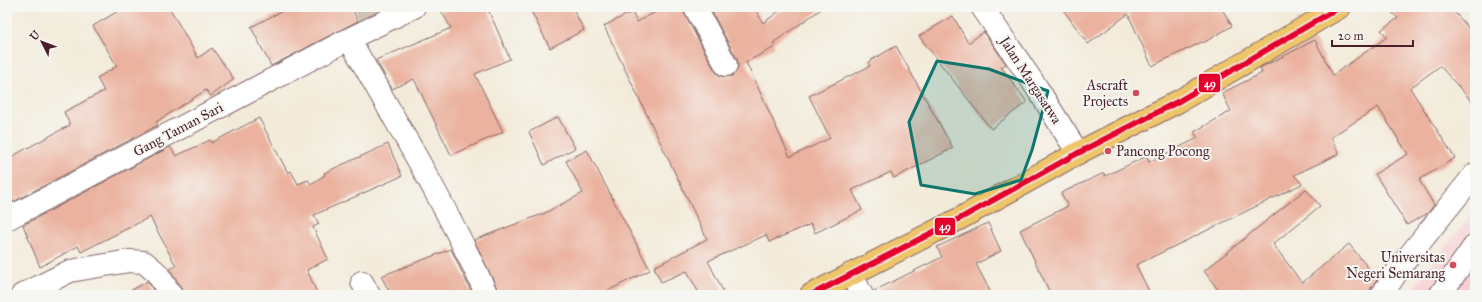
<svg xmlns="http://www.w3.org/2000/svg" width="1482" height="302" font-family="'IM FELL Great Primer',serif">
	<style>
		.built { fill: #f7cfd2 }
		.building { fill: #ebb29f }
		.lines { fill: none; stroke-linecap: round; stroke-linejoin: round }
		.minor-tunnel { stroke: #d1c2b7; stroke-width: 22; stroke-dasharray: 22 11; stroke-linecap: butt }
		.minor-casing { stroke: #856668; stroke-width: 24 }
		.major-casing { stroke: #856668; stroke-width: 24 }
		.minor { stroke: #fff; stroke-width: 22 }
		.major { stroke: #eec569; stroke-width: 22 }
		.bus-1-casing { stroke: #f6f6f2; stroke-width: 9 }
		.bus-1 { stroke: #e4002b; stroke-width: 6 }
		.marked { fill: #0f766e; fill-opacity: 0.2; stroke: #0f766e; stroke-width: 3; stroke-linejoin: round }
		.poi-dot { fill: #d1495b; stroke: #f6f6f2; stroke-width: 1.5 }
		.labels { text-anchor: middle; stroke-width: 4; stroke-linejoin: round; paint-order: stroke }
		.street-label { font-size: 14px; fill: #4a1f2b; stroke: #f6f6f2 }
		.poi-label { font-size: 14px; fill: #4a1f2b; stroke: #f6f6f2; text-anchor: end }
		.line-badge { stroke: #f6f6f2; stroke-width: 1.5 }
		.badge-label { font-size: 11px; text-anchor: middle; font-weight: bold; fill: #fff }
	</style>
	<rect width="100%" height="100%" fill="#f6f6f2"/>
	<filter id="ink" filterUnits="userSpaceOnUse"><feTurbulence type="fractalNoise" baseFrequency=".025" numOctaves="2"/><feDisplacementMap in="SourceGraphic" scale="8" xChannelSelector="R" yChannelSelector="G"/><feConvolveMatrix kernelMatrix="1 2 1 2 8 2 1 2 1" color-interpolation-filters="sRGB"/></filter>
	<filter id="wash" filterUnits="userSpaceOnUse"><feTurbulence type="fractalNoise" baseFrequency=".012" numOctaves="4" result="noise"/><feDisplacementMap in="SourceGraphic" scale="16" xChannelSelector="R" yChannelSelector="G"/><feGaussianBlur stdDeviation="0.9" result="paint"/><feColorMatrix in="noise" values="0 0 0 0 0 0 0 0 0 0 0 0 0 0 0 0 0 1.4 0 .05"/><feComposite in="paint" operator="in"/></filter>
	<g filter="url(#wash)">
		<rect width="100%" height="100%" fill="#f3ebda"/>
		<path class="built" d="M1475,210V295H1408L1455,235Z"/>
		<g id="blocks">
			<path class="building" d="M125,7H169L198,58L212,48L234,79L211,96L206,90L156,122L158,125L13,202L7,186V159L70,125L64,112L104,91L97,78L117,66L93,26Z
				M290,7H351L358,21L271,66L251,27Z
				M439,7H487L510,59L475,74L503,132L451,155L414,79L392,89L376,60L451,28Z
				M529,7H572L584,30L550,48Z
				M665,7H683L684,13L715,71L720,76L726,77L732,76L736,72L738,66L737,59L709,7H754L763,23L785,7H824L773,43L775,47L746,62L790,157L830,138L809,96L870,66L868,62L896,46L953,148L894,178L891,172L852,190L862,210L815,233L811,224L769,242L766,235L708,261L725,295H700L687,271L661,282L654,267L707,239L604,26L632,12L637,22Z
				M1061,7H1221L1232,26L1203,43L1202,42L1152,66L1128,14L1088,44Z
				M1386,7H1450L1475,35V105L1440,66L1410,88L1455,158L1419,180L1434,205L1428,213L1407,225L1375,174L1408,154L1378,107L1331,137L1339,154L1294,175L1302,184L1136,265L1151,295H1051L1020,230L1068,206L1061,193L1104,173L1105,176L1147,156L1149,162L1198,138L1194,132L1231,111L1222,93L1262,73L1260,68L1315,40L1333,75L1387,37L1381,30L1398,18Z
				M953,16L968,43L984,32L1006,64L1001,67L1027,102L991,129L919,36Z
				M558,117L575,148L544,165L529,132Z
				M259,118L288,173L291,171L298,184L308,180L311,184L325,175L324,173L388,144L402,176L314,215L319,224L313,227L328,259L307,270L318,295H183L182,288L170,269L176,266L150,217L81,252L78,246L40,267L23,225L170,147L176,156L210,140L211,143Z
				M587,150L650,270L599,295H499L498,290L474,240L545,213L583,193L566,161Z
				M1306,189L1320,206L1273,244L1302,283L1349,244L1377,279L1371,288L1370,295H1222L1204,271Z
				M988,223L1001,251L976,264L992,295H874V291L942,257L937,247Z
				M451,249L473,295H391L381,276Z
				M148,281L156,295H123Z"/>
		</g>
	</g>
	<g filter="url(#ink)">
		<use href="#blocks" fill-opacity="0" stroke="#856668" stroke-width="1"/>
		<g class="lines">
			<path class="minor-tunnel" d="M365,7L374,27"/>
			<defs>
				<path id="minor" d="M695,7L726,65
					M982,7L1037,88L1078,153
					M349,39C397,123 447,207 487,295
					M7,219L349,39L414,7
					M851,274L862,295
					M362,282L369,295
					M22,295L70,271L129,261L144,262L157,273L171,295
					M1382,295L1400,267L1475,174
					M1440,295L1475,245"/>
				<path id="major" d="M811,295L959,219L1078,153L1179,101L1340,7"/>
			</defs>
			<use href="#minor" class="minor-casing"/>
			<use href="#major" class="major-casing"/>
			<use href="#minor" class="minor"/>
			<use href="#major" class="major"/>
			<defs>
				<path id="bus-1" d="M811,295L959,219L1078,153L1179,101L1340,7"/>
			</defs>
			<use href="#bus-1" class="bus-1-casing"/>
			<use href="#bus-1" class="bus-1"/>
		</g>
	</g>
	<path class="marked" d="M937,61L989,69L1048,91L1032,150L1021,180L975,194L921,185L909,122Z"/>
	<g class="poi-dot">
		<circle cx="1136" cy="93" r="4"/>
		<circle cx="1108" cy="151" r="4"/>
		<circle cx="1453" cy="265" r="4"/>
	</g>
	<g class="labels">
		<g class="street-label">
			<text transform="translate(1031 80) rotate(57)" y="5">Jalan Margasatwa</text>
			<text transform="translate(178 129) rotate(-28)" y="5">Gang Taman Sari</text>
		</g>
		<g class="poi-label">
			<text x="1128" y="90">Ascraft<tspan x="1128" dy="16">Projects</tspan></text>
			<text x="1116" y="156" text-anchor="start">Pancong Pocong</text>
			<text x="1445" y="262">Universitas<tspan x="1445" dy="16">Negeri Semarang</tspan></text>
		</g>
	</g>
	<g class="line-badge">
		<rect x="1198" y="73" width="23" height="20" rx="4" fill="#e4002b"/>
		<rect x="934" y="217" width="22" height="19" rx="4" fill="#e4002b"/>
	</g>
	<g class="badge-label">
		<text x="1210" y="87">49</text>
		<text x="945" y="230">49</text>
	</g>
	<rect width="1482" height="302" fill="none" stroke="#f6f6f2" stroke-width="24"/>
	<g transform="translate(42 42) rotate(312)" stroke="#f6f6f2" stroke-width="3" paint-order="stroke">
	<path d="M0-3L7 15L0 10L-7 15Z" fill="#4a1f2b"/>
	<text y="-6" font-size="11" font-weight="bold" text-anchor="middle" fill="#4a1f2b">U</text>
	</g>
	<path d="M1332 40v6h81v-6" fill="none" stroke="#4a1f2b" stroke-width="2"/>
	<text x="1338" y="40" font-size="12" fill="#4a1f2b" stroke="#f6f6f2" stroke-width="3" paint-order="stroke">20 m</text>
</svg>
